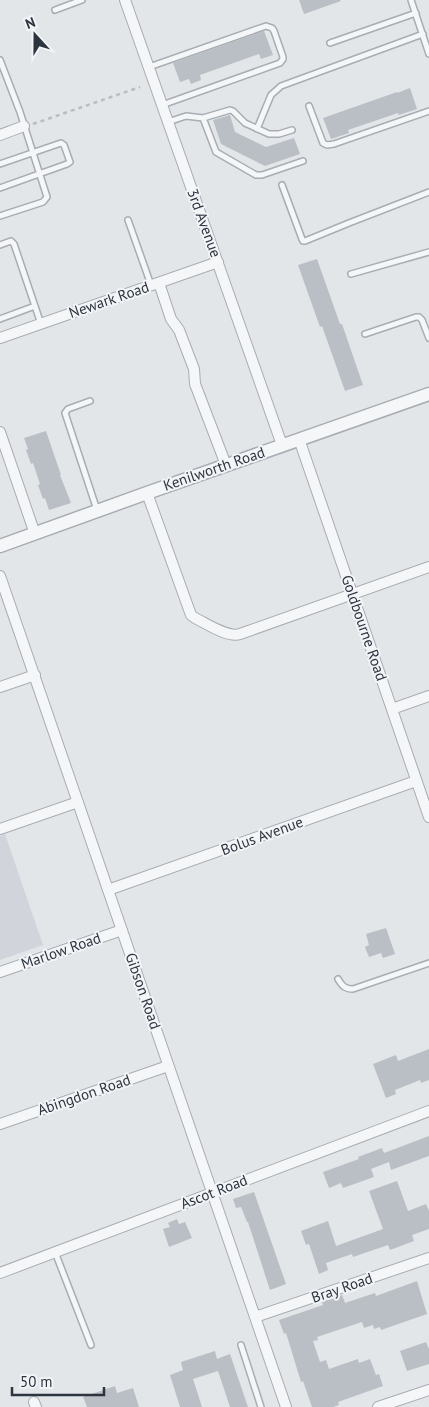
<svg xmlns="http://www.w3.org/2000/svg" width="429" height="1407" font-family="'PT Sans',sans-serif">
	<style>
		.built { fill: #d1d5db }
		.building { fill: #babfc5 }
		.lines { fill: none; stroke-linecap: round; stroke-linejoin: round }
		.service-casing { stroke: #a8adb3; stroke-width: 8 }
		.minor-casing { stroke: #a8adb3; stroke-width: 12 }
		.tertiary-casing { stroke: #a8adb3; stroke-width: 15 }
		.path { stroke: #b9bcc0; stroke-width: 2.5; stroke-dasharray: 4 4; stroke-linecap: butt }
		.service { stroke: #f5f6f8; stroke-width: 5 }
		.minor { stroke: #f5f6f8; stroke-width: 10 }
		.tertiary { stroke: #f5f6f8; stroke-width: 12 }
		.labels { text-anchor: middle; stroke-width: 4; stroke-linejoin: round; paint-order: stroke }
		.street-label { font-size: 15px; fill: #2c353f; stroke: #f2f4f7 }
	</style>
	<rect width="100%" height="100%" fill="#e2e6e9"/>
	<path class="built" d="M5,834L43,945L0,960V836Z"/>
	<path class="building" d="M299,0H340L341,1L304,14Z
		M264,31L273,55L261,59L259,54L200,75L201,80L191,84L189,79L180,82L173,63Z
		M410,88L417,109L399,115L398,113L348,130L349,133L331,139L323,118L397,92V93Z
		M230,115L235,132L266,147L294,138L300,154L265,166L221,144L213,120Z
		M317,259L340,324H342L363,385L345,391L322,326L320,327L298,265Z
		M46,431L61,475H60L71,503L49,510L45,498L43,499L38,485L40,484L33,463L31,464L26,450L28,449L24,438Z
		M386,928L395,954L383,958L381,953L369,957L365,947L369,945L366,934Z
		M429,1049V1080L421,1083L420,1080L395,1090L396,1094L386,1098L373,1064L396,1055L398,1061Z
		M429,1136V1156L391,1170L389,1162L371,1169L374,1177L343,1188L341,1183L329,1188L323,1172L359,1159L358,1157L382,1148L384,1153Z
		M397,1181L408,1211L426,1204L429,1211V1229L412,1235L414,1241L390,1250L388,1245L353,1257L352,1254L326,1263L328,1270L319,1274L309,1244L306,1245L301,1231L328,1221L336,1246L383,1229L369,1191Z
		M254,1192L286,1284L270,1290L248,1222H247L241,1207L236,1208L233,1199Z
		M177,1219L179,1224L185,1222L192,1238L169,1247L163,1229L170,1227L168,1223Z
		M417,1281L427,1314L381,1330L380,1327L374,1329L373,1325L364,1328L362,1322L317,1337L318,1340L313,1341L320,1362L326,1360L329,1369L358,1359L359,1363L370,1359L376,1375L379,1374L383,1386L338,1402L339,1405L333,1407H312L303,1381L301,1382L286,1333L284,1334L279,1320L323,1305L322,1302L342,1295L345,1303L375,1293L376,1296Z
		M426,1342L429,1349V1364L407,1371L400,1351Z
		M215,1351L217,1359L230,1354L248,1407H230L218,1371L193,1379L202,1407H180L170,1375L183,1370L181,1362Z
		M115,1386L117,1393L133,1388L139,1407H87L83,1397Z"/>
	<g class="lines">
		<defs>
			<path id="service" d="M411,0L429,54
				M55,10L82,0
				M330,43L416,13
				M0,60L20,112L47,197L43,202L0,216
				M149,67L266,26L272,28L274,31L283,57V59L280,63L162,105
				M309,106L323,143L327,145L334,144L429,111
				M203,118L216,152L256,175H262L303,161
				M168,122L186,116L203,118L230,110L233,111L245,123L269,134H279L292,130
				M257,129L271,95L281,86L423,34
				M0,164L61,143L64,145L70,162L67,164L0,188
				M282,185L302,239L303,241H305L349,223L429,192
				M128,220L151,285
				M0,245L11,241L14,244L41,324
				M351,274L429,252
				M0,319L35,306
				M365,334L416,317H419L422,320L429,338
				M90,401L68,409L65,413L97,510
				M338,979C342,986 345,989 353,989L429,963
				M55,1252L91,1345
				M241,1345L261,1407"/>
			<path id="minor" d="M125,0L282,445
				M0,135L24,126
				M159,283L171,319L179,330L194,369L195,384L226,465
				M0,338L218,262
				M0,432L35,534
				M299,439L429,817
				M147,493L191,615L195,618C207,624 228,638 240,634L429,567
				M0,576L286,1407
				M0,687L35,675
				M392,709L429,696
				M0,829L78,802
				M108,890L416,781
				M0,972L122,930
				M0,1124L168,1066
				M0,1273L429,1111
				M255,1317L429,1258
				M34,1402L36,1407
				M378,1407L429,1390"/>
			<path id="tertiary" d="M0,546L147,493L429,394"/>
		</defs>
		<use href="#service" class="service-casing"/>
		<use href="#minor" class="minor-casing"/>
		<use href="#tertiary" class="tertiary-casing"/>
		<path class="path" d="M33,124L140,87"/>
		<use href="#service" class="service"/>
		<use href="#minor" class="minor"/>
		<use href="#tertiary" class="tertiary"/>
	</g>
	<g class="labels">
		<g class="street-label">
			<text transform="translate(204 223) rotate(70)" y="5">3rd Avenue</text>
			<text transform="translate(109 300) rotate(-19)" y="5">Newark Road</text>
			<text transform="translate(214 469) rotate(-19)" y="5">Kenilworth Road</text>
			<text transform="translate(364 628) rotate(71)" y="5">Goldbourne Road</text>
			<text transform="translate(262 836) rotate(-20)" y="5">Bolus Avenue</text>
			<text transform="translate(61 951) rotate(-19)" y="5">Marlow Road</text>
			<text transform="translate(143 991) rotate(71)" y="5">Gibson Road</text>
			<text transform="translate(84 1095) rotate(-19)" y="5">Abingdon Road</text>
			<text transform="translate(214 1192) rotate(-21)" y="5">Ascot Road</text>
			<text transform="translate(342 1288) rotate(-19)" y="5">Bray Road</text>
		</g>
	</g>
	<g transform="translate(35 35) rotate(339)" stroke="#f2f4f7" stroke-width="4" paint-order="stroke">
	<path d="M0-4L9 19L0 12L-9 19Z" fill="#2c353f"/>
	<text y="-8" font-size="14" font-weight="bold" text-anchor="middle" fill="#2c353f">N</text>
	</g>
	<path d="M12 1387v8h92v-8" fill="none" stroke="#2c353f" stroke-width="2.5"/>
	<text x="20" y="1387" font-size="15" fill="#2c353f" stroke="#f2f4f7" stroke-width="4" paint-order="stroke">50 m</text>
</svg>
